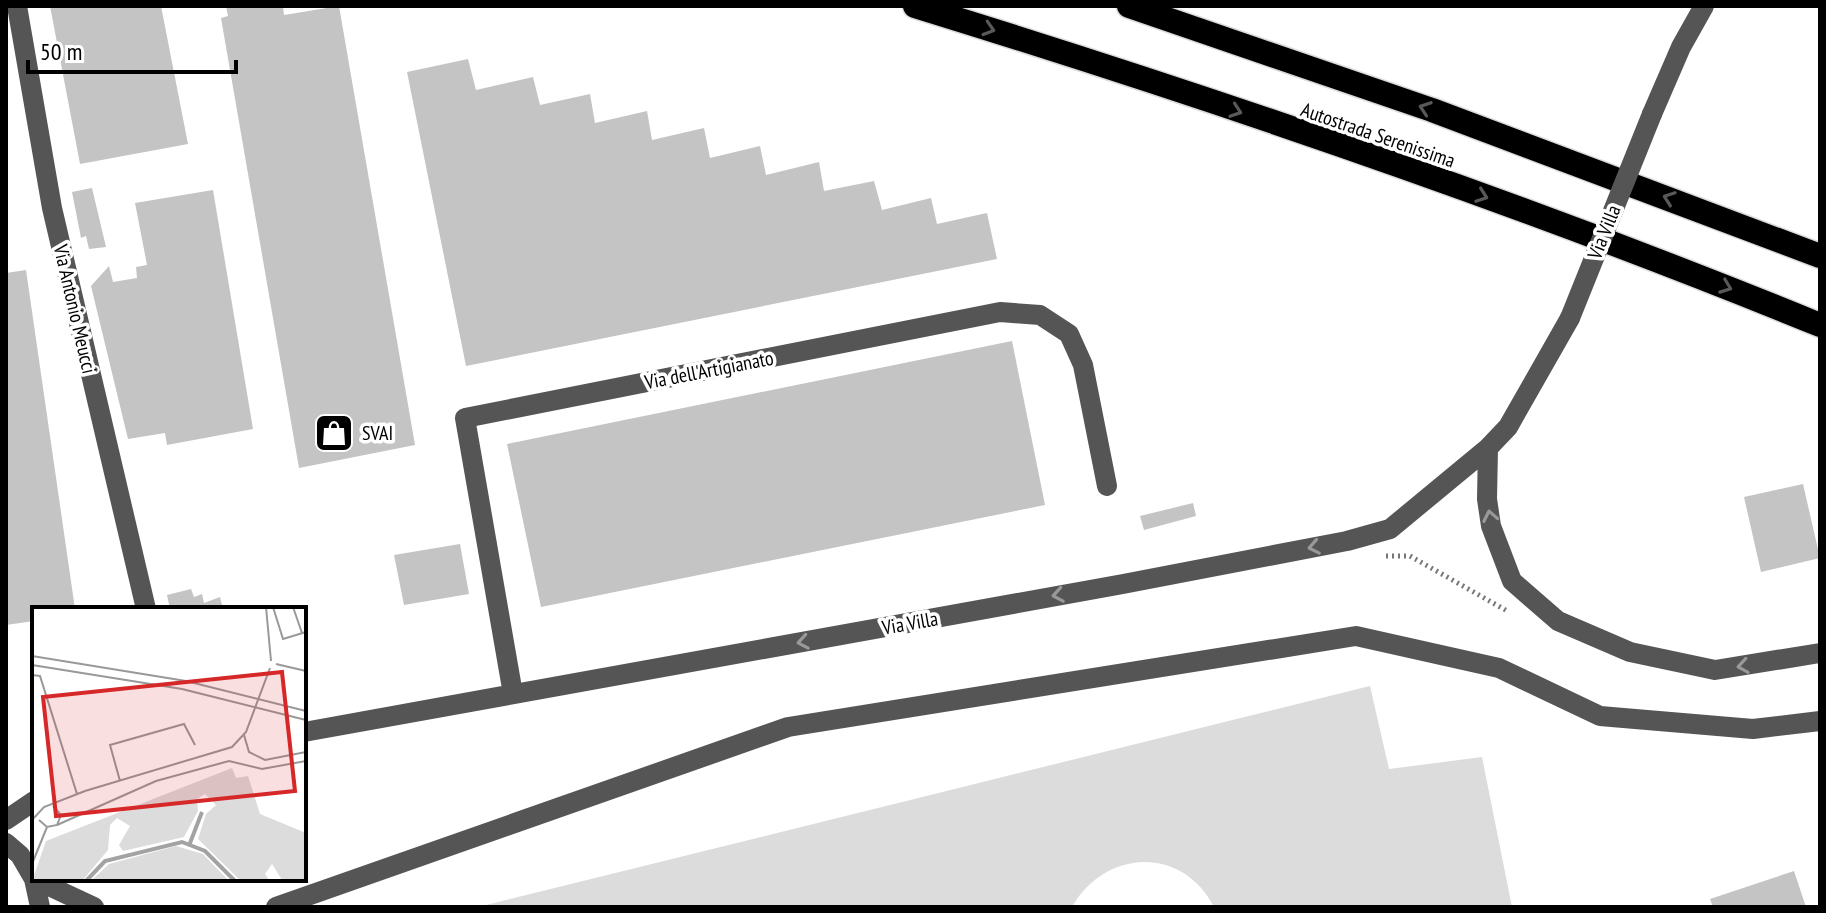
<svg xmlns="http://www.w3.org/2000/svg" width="1826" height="913" font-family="'PT Sans Narrow',sans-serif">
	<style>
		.green { fill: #dcdcdc }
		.building { fill: #c4c4c4 }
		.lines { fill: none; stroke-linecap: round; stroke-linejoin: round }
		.highway-casing { stroke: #dbdbdb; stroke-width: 27 }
		.path { stroke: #777; stroke-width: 5; stroke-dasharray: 2 4; stroke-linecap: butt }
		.minor { stroke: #555; stroke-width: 20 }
		.highway { stroke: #000; stroke-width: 24 }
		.minor-bridge { stroke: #555; stroke-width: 20 }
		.oneway { stroke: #595959 }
		.oneway2 { stroke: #999 }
		.labels { text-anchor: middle; stroke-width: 7; stroke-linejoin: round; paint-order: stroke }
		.street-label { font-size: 20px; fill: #000; stroke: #fff }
		.poi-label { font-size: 20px; fill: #000; stroke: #fff; text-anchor: start }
		.inset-river { fill: none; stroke: #a3a3a3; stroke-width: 4 }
		.inset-road { fill: none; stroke: #999; stroke-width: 2 }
		.view { fill: #d62828; fill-opacity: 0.15; stroke: #d62828; stroke-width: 4 }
		.inset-edge { fill: none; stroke: #000; stroke-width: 4 }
	</style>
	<rect width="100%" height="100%" fill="#fff"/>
	<path class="green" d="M1370,686L1389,769L1482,757L1512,907H1214C1182,845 1105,849 1072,907H478Z"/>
	<path class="building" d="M50,6H161L188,144L80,164Z
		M226,6H283L284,15L339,6L415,445L299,468L221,18L228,16Z
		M468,59L476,90L533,77L540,105L590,94L595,123L647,111L652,140L704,128L710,158L760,146L766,175L819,162L824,191L874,181L882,210L931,198L937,224L987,213L997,259L466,366L407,72Z
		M92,188L106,247L89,249L86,236L81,238L72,192Z
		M213,190L253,429L167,445L165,433L128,439L91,286L109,266L113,282L137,278L136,267L147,265L135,203Z
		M26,270L75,609H34V621L6,625V273Z
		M1012,341L1045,505L541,607L507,444Z
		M1803,484L1820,558L1761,572L1744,497Z
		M1193,503L1196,516L1144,530L1140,516Z
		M460,544L469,594L404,605L394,555Z
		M191,589L194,597L202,594L204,603L220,597L223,609H170L167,595Z
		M1794,871L1806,907H1713L1710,899Z"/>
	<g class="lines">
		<defs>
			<path id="highway" d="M915,6C1220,100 1524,204 1820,325
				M1129,6L1432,110L1820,256"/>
		</defs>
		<use href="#highway" class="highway-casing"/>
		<path class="path" d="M1386,556H1410L1509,612"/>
		<path class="minor" d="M17,6L52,208L146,609
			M1652,114L1681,47L1704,6
			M1488,448L1487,499L1491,526L1512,581L1558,621L1630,652L1715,670L1820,653
			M513,694L465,418L1000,312L1040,315L1069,334L1083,365L1107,486
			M304,732L1123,584L1347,541L1390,529L1488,448L1508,427L1570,318
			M6,820L34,801
			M6,843L20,855L34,879
			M34,879L94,907
			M34,879L40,907
			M276,907L788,727L1356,636L1499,668L1600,716L1753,729L1820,721"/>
		<use href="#highway" class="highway"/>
		<path class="minor-bridge" d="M1570,318L1652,114"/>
	</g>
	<defs><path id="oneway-chevron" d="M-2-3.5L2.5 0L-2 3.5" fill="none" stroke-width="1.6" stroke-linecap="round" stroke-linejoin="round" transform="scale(2)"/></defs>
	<g class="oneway">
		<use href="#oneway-chevron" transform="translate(989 29) rotate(17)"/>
		<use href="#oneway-chevron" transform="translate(1425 108) rotate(-161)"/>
		<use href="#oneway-chevron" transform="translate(1236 111) rotate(19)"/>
		<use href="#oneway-chevron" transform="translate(1482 196) rotate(20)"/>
		<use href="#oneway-chevron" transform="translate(1669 198) rotate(-160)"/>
		<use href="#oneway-chevron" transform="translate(1726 287) rotate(21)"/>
	</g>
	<g class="oneway2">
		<use href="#oneway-chevron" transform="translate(1490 516) rotate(-101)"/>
		<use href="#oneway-chevron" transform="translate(1314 547) rotate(169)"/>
		<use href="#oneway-chevron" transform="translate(1058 595) rotate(170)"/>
		<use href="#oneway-chevron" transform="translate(803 642) rotate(170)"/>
		<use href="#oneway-chevron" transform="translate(1743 666) rotate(171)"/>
	</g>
	<defs>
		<symbol id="shop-square" viewBox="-11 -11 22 22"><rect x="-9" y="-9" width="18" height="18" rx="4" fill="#000" stroke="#fff"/><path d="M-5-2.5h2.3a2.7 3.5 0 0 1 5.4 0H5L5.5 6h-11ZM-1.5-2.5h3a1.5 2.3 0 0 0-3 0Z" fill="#fff"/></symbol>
	</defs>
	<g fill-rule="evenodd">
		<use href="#shop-square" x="312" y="411" width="44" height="44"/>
	</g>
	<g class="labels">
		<g class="street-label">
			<text transform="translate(1378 135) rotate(19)" y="7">Autostrada Serenissima</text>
			<text transform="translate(1604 232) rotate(-68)" y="7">Via Villa</text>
			<text transform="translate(75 309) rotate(77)" y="7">Via Antonio Meucci</text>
			<text transform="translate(709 370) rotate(-11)" y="7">Via dell'Artigianato</text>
			<text transform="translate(910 623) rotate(-10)" y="7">Via Villa</text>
		</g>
		<g class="poi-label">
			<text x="362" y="440">SVAI</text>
		</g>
	</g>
	<g transform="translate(32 607)">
		<rect width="274" height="274" fill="#fff"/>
		<path d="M200,161L204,171L216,169L228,207L274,226V274L250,273L240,257L233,267L238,274H209L166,232L174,207L184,198L173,187L165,192L166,204L152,230L91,244L87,238L98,219L85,211L78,218L76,243L50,274H0L14,234ZM144,239L171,247L197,274H59L77,257Z" fill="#dcdcdc"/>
		<path class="inset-river" d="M158,236L170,205M54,274L73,254L150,235L173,244L203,274"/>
		<path class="inset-road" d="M234,0L239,54M241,0L251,32L274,25M261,0L270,26M0,49L154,74L274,104M244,57L274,64M0,58L150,82L274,113M0,68L8,69L45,187M212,128L217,145L233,153L274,145M88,174L78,138L152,117L163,138M0,213L12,200L53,184L200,140L214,125L238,61M7,213L15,220L25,218L29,208L21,199M25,218L124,174L197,154L230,162L274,154M0,257L15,220"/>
		<path class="view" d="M250,65L263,184L24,209L11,90Z"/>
		<rect width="274" height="274" class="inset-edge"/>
	</g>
	<rect width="1826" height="913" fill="none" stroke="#000000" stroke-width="16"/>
	<path d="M28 60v12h208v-12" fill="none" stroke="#000000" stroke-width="4"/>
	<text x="40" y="60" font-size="24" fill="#000000" stroke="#ffffff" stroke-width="6" paint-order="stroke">50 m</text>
</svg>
